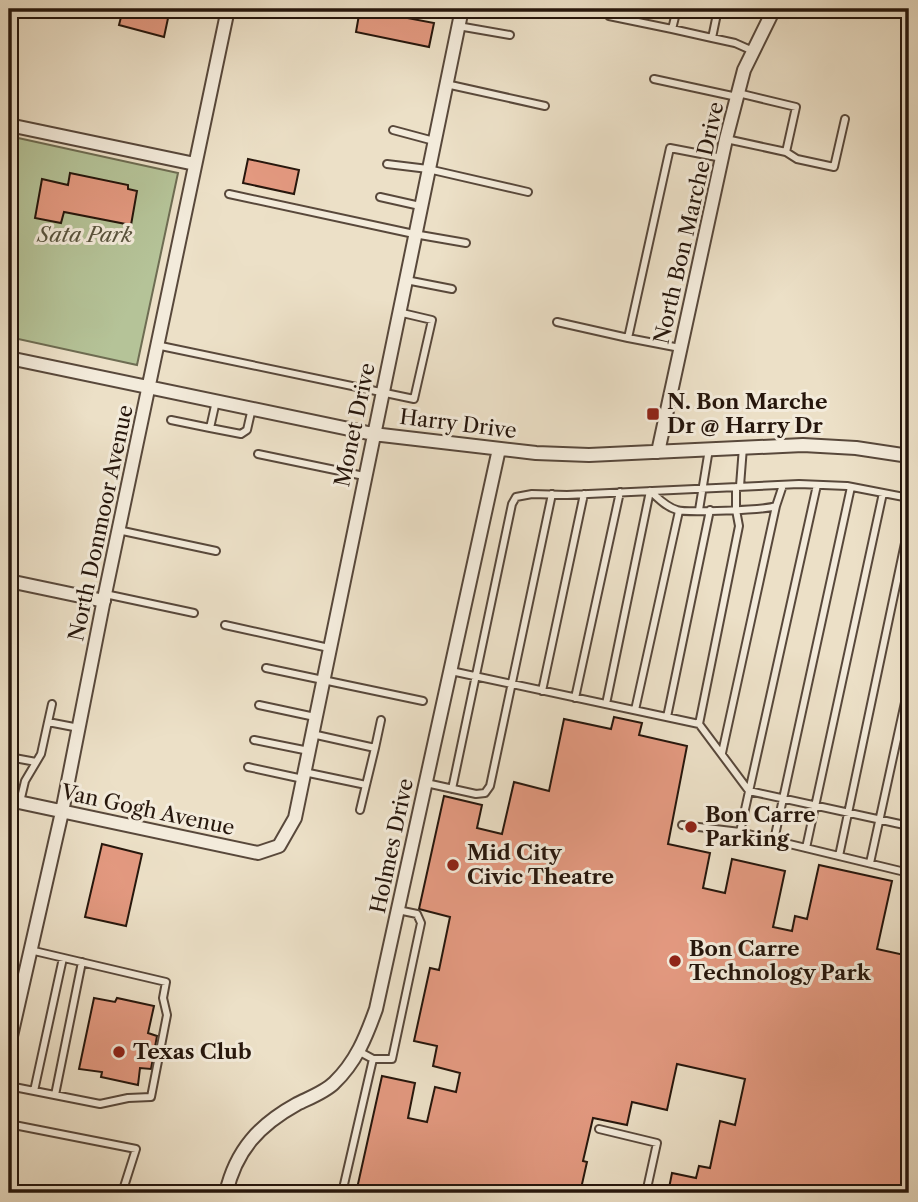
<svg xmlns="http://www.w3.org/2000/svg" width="918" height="1202" font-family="'Libre Caslon Text',serif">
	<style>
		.green { fill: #b5c398; stroke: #6e6c52; stroke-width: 2 }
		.building { fill: #e39980; stroke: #26160c; stroke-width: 2 }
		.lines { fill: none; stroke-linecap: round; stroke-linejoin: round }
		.service-casing { stroke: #58483b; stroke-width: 10 }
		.minor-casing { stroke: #58483b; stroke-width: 16 }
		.service { stroke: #f3ebdb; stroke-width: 6 }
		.minor { stroke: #f3ebdb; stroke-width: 12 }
		.poi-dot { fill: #8f2418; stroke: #f3ebdb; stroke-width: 2.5 }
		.labels { text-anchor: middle; stroke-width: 6; stroke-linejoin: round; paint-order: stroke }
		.street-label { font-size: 21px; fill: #26160c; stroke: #f3ebdb }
		.park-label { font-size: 21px; font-style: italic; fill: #58533d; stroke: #f3ebdb }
		.poi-label { font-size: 21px; font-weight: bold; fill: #26160c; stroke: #f3ebdb; text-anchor: start }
	</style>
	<rect width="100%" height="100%" fill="#ece0c7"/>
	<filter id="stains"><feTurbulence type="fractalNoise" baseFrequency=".00286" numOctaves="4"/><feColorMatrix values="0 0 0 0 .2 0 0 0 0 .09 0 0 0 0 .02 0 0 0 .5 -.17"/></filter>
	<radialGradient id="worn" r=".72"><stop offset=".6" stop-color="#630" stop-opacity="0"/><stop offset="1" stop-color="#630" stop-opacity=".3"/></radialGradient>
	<path class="green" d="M9,136L178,173L137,365L9,337Z"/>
	<path class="building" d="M123,9H170L164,37L119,25Z
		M360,9L434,23L429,47L356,32Z
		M248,159L299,170L294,194L243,183Z
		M70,173L128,185V189L137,191L131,225L64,212L61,223L35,218L42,179L68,185Z
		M614,717L642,723L639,735L687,746L668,844L710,853L703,888L725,893L732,859L785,871L773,927L792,931L795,916L807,919L819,865L892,881L877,949L909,956V1193H668L672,1173L696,1178L699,1166L710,1168L720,1121L735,1125L745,1079L677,1064L667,1110L632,1102L627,1125L593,1118L583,1161L587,1162L580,1193H356L382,1076L415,1083L408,1118L427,1122L435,1087L456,1092L460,1073L433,1066L437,1046L414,1041L430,968L439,970L450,917L419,909L444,796L482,805L477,828L502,834L514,782L549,791L564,719L611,729Z
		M102,844L142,854L126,926L85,917Z
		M94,998L115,1002L117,998L154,1006L148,1033L157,1036L151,1069L140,1068L138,1085L101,1077L102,1072L79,1069Z"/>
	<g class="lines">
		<defs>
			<path id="service" d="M677,9L672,29L712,38
				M718,9L712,38L735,43L753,51
				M609,16L672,29
				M458,26L510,35
				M654,79L737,97
				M446,84L545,106
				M393,130L434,141
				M726,139L786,152L796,107L738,93
				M786,152L797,159L834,167L845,119
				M387,164L428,169L528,192
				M229,194L414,234L466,243
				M380,197L420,206
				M406,280L452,289
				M557,322L628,338
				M156,345L414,399L432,320L398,312
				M680,348L628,338L670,148L722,158
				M216,401L210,428L241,434L247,430L252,408
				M171,420L210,428
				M258,454L364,476
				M817,485L740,832L909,873
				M740,486L743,447
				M650,491C658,498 666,507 677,510C686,513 766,510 776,506L783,485
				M699,510L709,449
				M118,530L216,551
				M105,594L194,613
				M225,625L329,648
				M266,668L423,701
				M451,671L699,724L749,791L909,826
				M542,691L584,494
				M575,698L620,492
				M606,704L650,491
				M259,705L315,717
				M635,710L679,511
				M667,717L710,510
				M48,722L52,704
				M699,724L739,526L736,510V487
				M254,740L309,751
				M375,748L381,720
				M722,753L776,506
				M9,757L36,762
				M248,767L303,779
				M304,772L366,785L375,748L312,734
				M426,783L476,794L485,793L490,786L552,494
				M452,789L512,504L516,497L532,494L567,495L799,484L847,486L909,498
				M20,802L25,781L41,754L48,722L79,728
				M360,810L366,785
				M682,825L740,832
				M774,840L851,487
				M806,848L883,493
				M839,856L909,524
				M870,863L909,684
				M906,872L909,854
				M373,1059H392L421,923L417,914L398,910
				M9,1086L100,1104L128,1098L151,1097L167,1015L163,998L166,982L30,950
				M34,1091L63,958
				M55,1095L82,962
				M9,1124L136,1149L122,1193
				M599,1129L657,1143L646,1193
				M342,1193L373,1059L360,1052"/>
			<path id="minor" d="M9,125L195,164
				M9,358L373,434L536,453L589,455L803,445L856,448L909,456
				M658,452L726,139L744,70L774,9
				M9,581L104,601
				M9,800L258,853L279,846L295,818L462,9
				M9,1045L62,812L105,594L228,9
				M226,1193C236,1150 259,1125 297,1104C309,1098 325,1092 334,1083C356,1062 366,1037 376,1009L499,449"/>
		</defs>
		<use href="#service" class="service-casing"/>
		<use href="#minor" class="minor-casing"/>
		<use href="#service" class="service"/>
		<use href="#minor" class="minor"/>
	</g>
	<g class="poi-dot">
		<rect x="646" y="407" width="14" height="14" rx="3.5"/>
		<circle cx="691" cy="827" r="7"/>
		<circle cx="453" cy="865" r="7"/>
		<circle cx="675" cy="961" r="7"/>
		<circle cx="119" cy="1052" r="7"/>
	</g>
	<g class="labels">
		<g class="street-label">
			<text transform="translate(689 223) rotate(-77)" y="7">North Bon Marche Drive</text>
			<text transform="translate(458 424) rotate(7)" y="7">Harry Drive</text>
			<text transform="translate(355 425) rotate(-78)" y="7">Monet Drive</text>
			<text transform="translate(101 523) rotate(-78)" y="7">North Donmoor Avenue</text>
			<text transform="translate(148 810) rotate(12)" y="7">Van Gogh Avenue</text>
			<text transform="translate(392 846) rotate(-78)" y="7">Holmes Drive</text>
		</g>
		<g class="park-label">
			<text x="85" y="242">Sata Park</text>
		</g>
		<g class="poi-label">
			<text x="667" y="409">N. Bon Marche<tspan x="667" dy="24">Dr @ Harry Dr</tspan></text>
			<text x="705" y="822">Bon Carre<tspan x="705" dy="24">Parking</tspan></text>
			<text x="467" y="860">Mid City<tspan x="467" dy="24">Civic Theatre</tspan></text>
			<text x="689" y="956">Bon Carre<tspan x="689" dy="24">Technology Park</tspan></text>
			<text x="133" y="1059">Texas Club</text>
		</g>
	</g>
	<rect width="918" height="1202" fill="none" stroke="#ece0c7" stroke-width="35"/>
	<rect x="10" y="10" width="897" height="1181" fill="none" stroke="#26160c" stroke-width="3.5"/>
	<rect x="18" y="18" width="883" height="1167" fill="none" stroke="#26160c" stroke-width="2"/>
	<rect width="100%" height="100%" filter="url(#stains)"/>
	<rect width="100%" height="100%" fill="url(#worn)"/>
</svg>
